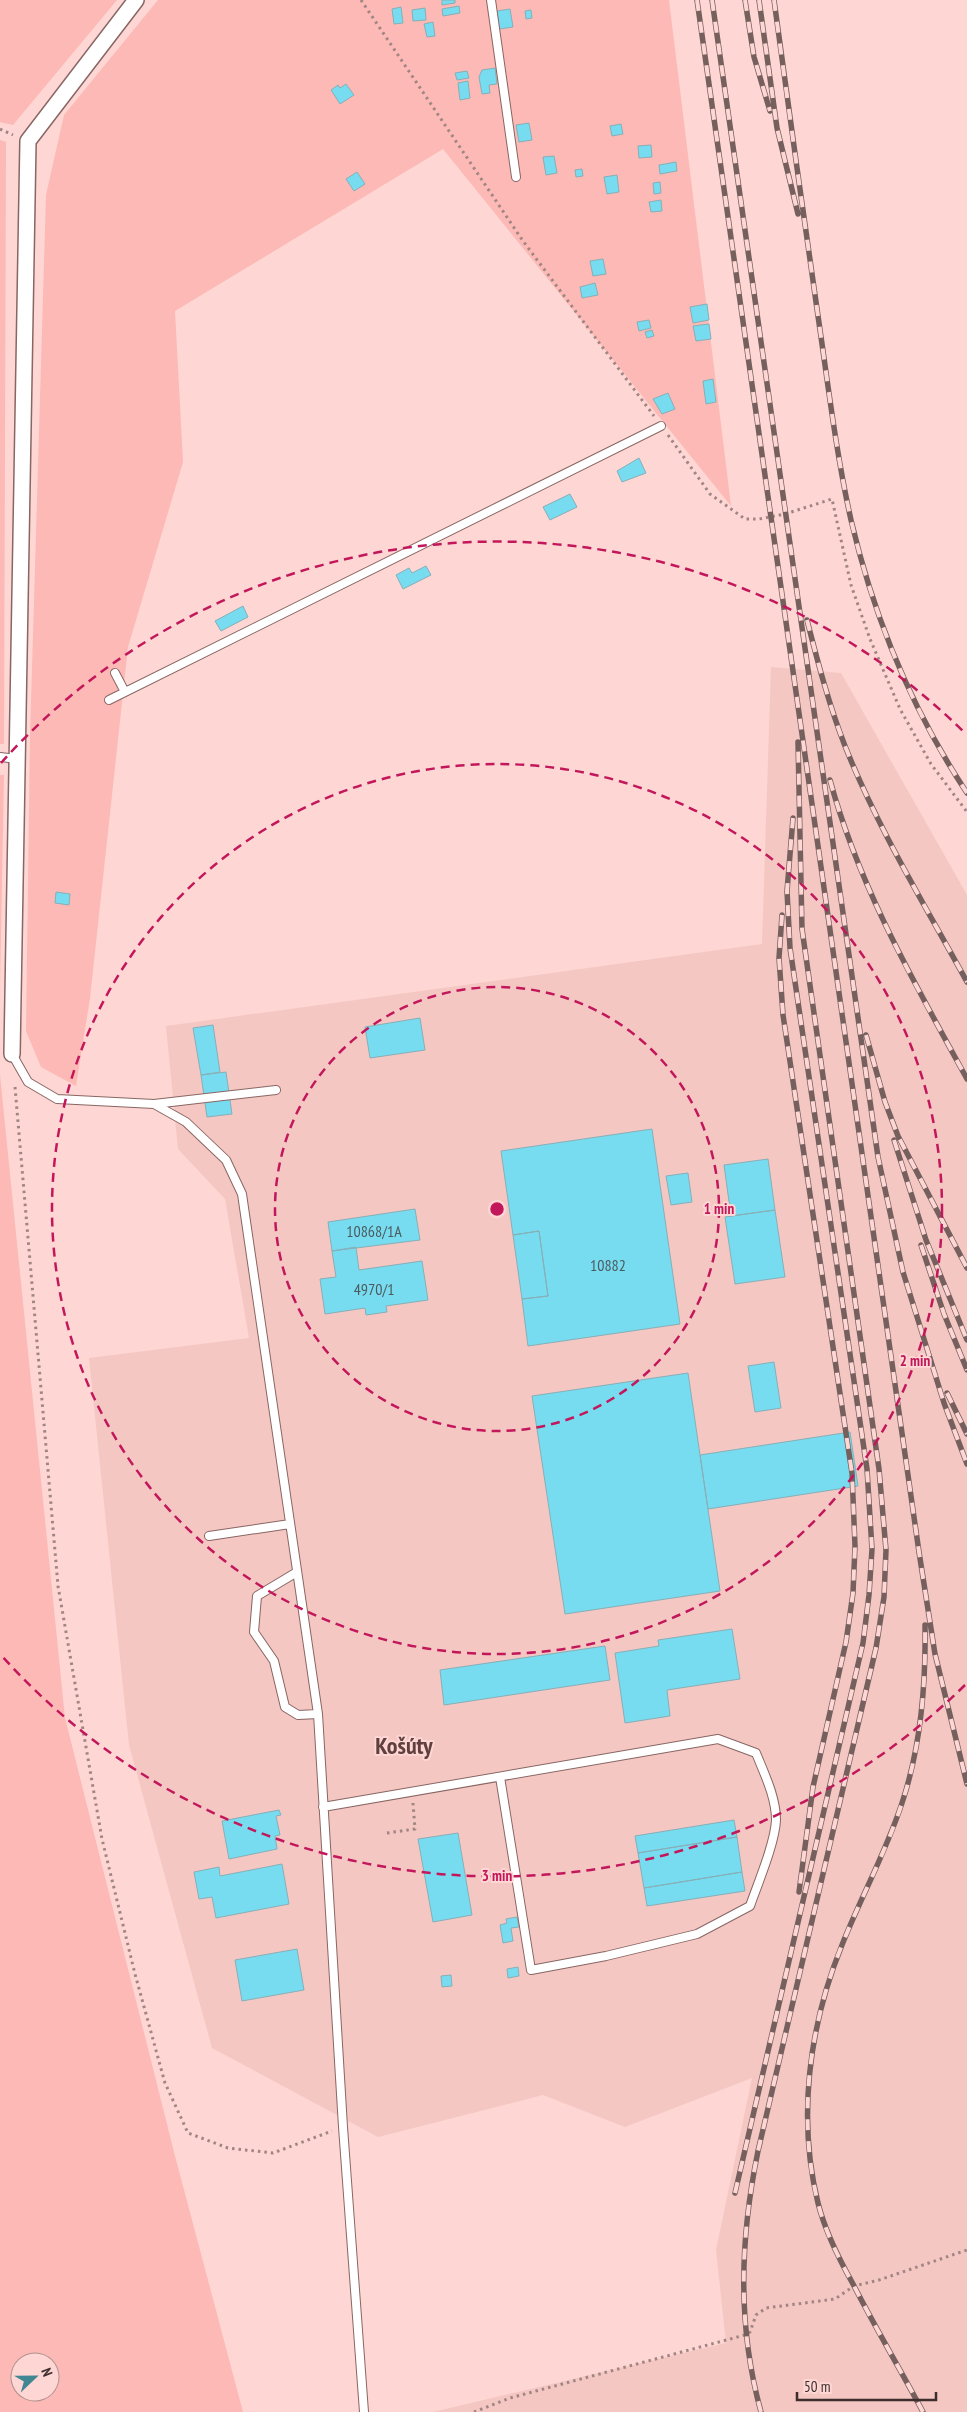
<svg xmlns="http://www.w3.org/2000/svg" width="967" height="2412" font-family="'PT Sans Narrow',sans-serif">
	<style>
		.built { fill: #f4c7c3 }
		.green { fill: #fcb9b5; fill-rule: evenodd }
		.building { fill: #77dcf0; stroke: #87afb7 }
		.lines { fill: none; stroke-linecap: round; stroke-linejoin: round }
		.service-casing { stroke: #886663; stroke-width: 10 }
		.minor-casing { stroke: #886663; stroke-width: 18 }
		.path { stroke: #a18583; stroke-width: 3; stroke-dasharray: 2.5 4; stroke-linecap: butt }
		.service { stroke: #fff; stroke-width: 8 }
		.minor { stroke: #fff; stroke-width: 15 }
		.rail-casing { stroke: #76605e; stroke-width: 5.5 }
		.rail { stroke: #fed6d3; stroke-width: 4; stroke-dasharray: 11; stroke-linecap: butt }
		.ring { fill: none; stroke: #c2185b; stroke-width: 2.5; stroke-dasharray: 9 6 }
		.labels { text-anchor: middle; stroke-width: 4; stroke-linejoin: round; paint-order: stroke }
		.number-label { font-size: 16px; fill: #4c5a5e }
		.district-label { font-size: 24px; font-weight: bold; fill: #5f403e; stroke: #fed6d3 }
		.centre { fill: #c2185b; stroke: #fed6d3; stroke-width: 2.5 }
		.ring-label { font-size: 15px; text-anchor: middle; font-weight: bold; fill: #c2185b; stroke: #fed6d3; stroke-width: 4; stroke-linejoin: round; paint-order: stroke }
	</style>
	<rect width="100%" height="100%" fill="#fed6d3"/>
	<path class="built" d="M771,667L841,673L967,895V2412H433L726,2343L716,2250L752,2078L625,2127L543,2095L378,2137L212,2048L129,1745L89,1358L249,1338L225,1199L178,1149L166,1026L762,944Z"/>
	<path class="green" d="M0,0H117L13,125L0,122Z
		M158,0H669L731,506L443,149L175,311L183,462L128,647L90,998L76,1086L41,1067L26,1031L30,737L46,195L64,115Z
		M0,140L6,142L4,744H0Z
		M0,775H4L0,987Z
		M0,1075L65,1718L175,2156L243,2412H0ZM20,2362H50V2392H20Z"/>
	<path class="building" d="M442,0H455V3L442,5Z
		M459,6L460,13L443,16L442,9Z
		M401,7L403,23L394,24L392,9Z
		M425,8L426,20L413,21L412,10Z
		M510,9L513,27L499,29L497,11Z
		M531,10L532,18L526,19L525,11Z
		M433,22L435,36L427,37L424,24Z
		M495,68L497,84L489,85L490,93L482,94L479,77L482,70Z
		M467,71L469,78L457,80L455,73Z
		M468,81L470,98L460,100L458,83Z
		M346,84L354,95L340,104L331,90L338,85L340,88Z
		M529,123L532,140L519,142L516,125Z
		M621,124L623,134L612,136L610,126Z
		M651,145L652,157L639,158L638,146Z
		M554,156L557,173L546,175L543,157Z
		M676,162L677,171L660,174L659,165Z
		M582,169L583,176L576,177L575,170Z
		M357,172L365,184L354,191L346,179Z
		M617,175L619,192L607,194L604,177Z
		M660,182L661,193L654,194L653,183Z
		M661,200L662,211L651,212L649,202Z
		M603,259L606,274L593,276L590,261Z
		M595,283L598,295L582,298L580,287Z
		M707,304L709,320L693,323L690,307Z
		M649,320L651,328L639,331L637,322Z
		M709,324L711,339L696,341L693,326Z
		M652,330L654,336L647,338L645,332Z
		M713,379L716,402L706,404L703,381Z
		M668,393L675,409L662,414L653,399Z
		M639,458L646,473L622,482L617,471Z
		M570,494L577,507L550,520L543,507Z
		M426,566L431,575L403,589L396,575L409,568L412,573Z
		M243,606L248,617L221,631L215,621Z
		M56,892L70,894L69,905L55,903Z
		M420,1018L425,1050L370,1058L365,1027Z
		M213,1025L220,1072L201,1075L193,1028Z
		M226,1072L232,1114L207,1117L201,1075Z
		M652,1129L680,1324L528,1346L522,1299L548,1296L539,1231L513,1235L501,1151Z
		M768,1159L775,1210L731,1216L724,1165Z
		M688,1173L692,1202L671,1205L666,1176Z
		M415,1209L420,1240L332,1251L328,1222Z
		M775,1210L785,1277L735,1284L725,1217Z
		M539,1231L548,1296L522,1299L513,1235Z
		M356,1247L359,1270L422,1261L428,1300L386,1306L387,1312L366,1315L365,1308L325,1314L320,1279L336,1277L332,1251Z
		M774,1362L781,1408L755,1412L748,1366Z
		M688,1373L720,1591L565,1614L532,1396Z
		M850,1432L858,1486L708,1509L700,1455Z
		M732,1629L740,1679L667,1690L670,1716L625,1723L615,1653L659,1646L658,1640Z
		M605,1646L610,1680L444,1705L440,1670Z
		M279,1810L281,1815L276,1816L280,1835L275,1836L277,1849L229,1859L222,1821Z
		M734,1820L737,1837L638,1853L635,1836Z
		M458,1833L472,1915L433,1922L418,1839Z
		M737,1837L742,1872L644,1888L638,1853Z
		M282,1864L289,1904L216,1918L212,1897L199,1899L194,1872L219,1867L220,1876Z
		M742,1872L745,1891L647,1906L644,1888Z
		M517,1917L519,1927L511,1928L513,1941L503,1943L500,1925L507,1923L506,1919Z
		M297,1949L304,1990L242,2001L235,1960Z
		M518,1967L519,1976L508,1978L507,1969Z
		M451,1975L452,1986L442,1987L441,1976Z"/>
	<g class="lines">
		<defs>
			<path id="service" d="M491,0L516,177
				M115,673L125,692
				M109,700L661,426
				M0,757L18,759
				M12,1054L28,1082L57,1099L154,1104L186,1122L226,1160L242,1194L318,1714L343,2127L364,2412
				M154,1104L276,1090
				M209,1536L290,1524
				M297,1572L257,1596L254,1632L274,1661L285,1707L298,1715L318,1714
				M323,1807L718,1739L756,1753C764,1773 776,1797 776,1820C775,1843 758,1883 750,1906L697,1934L606,1956L531,1970L500,1777"/>
			<path id="minor" d="M12,1054L28,141L136,0"/>
		</defs>
		<use href="#service" class="service-casing"/>
		<use href="#minor" class="minor-casing"/>
		<path class="path" d="M361,0L523,241L654,416
			M0,129L13,135
			M668,435L710,494L745,519H759L785,514L832,499L851,585L870,639L900,709L931,764L967,812
			M15,1087L58,1586L102,1839L135,1974L165,2083L188,2133L228,2148L273,2153L332,2131
			M387,1833L415,1829L413,1803
			M474,2412L510,2398L745,2335L750,2332L756,2315L766,2308L835,2299L854,2286L879,2280L967,2250"/>
		<use href="#service" class="service"/>
		<use href="#minor" class="minor"/>
		<defs>
			<path id="rail" d="M697,0L919,1552L935,1654L967,1784
				M712,0L878,1157L903,1272L944,1403L967,1464
				M745,0L754,57L770,111
				M759,0L777,128L798,214
				M774,0C788,105 803,211 818,316C828,384 836,453 851,520C874,618 912,710 967,793
				M807,620C818,663 829,705 845,746C878,829 925,905 967,982
				M830,780C859,887 914,982 967,1079
				M782,915L779,958L783,1015L852,1473L855,1546L853,1593L846,1642L813,1787L799,1892
				M866,1035L885,1102L898,1136L967,1268
				M894,1140L926,1240L967,1340
				M921,1245L944,1314L967,1370
				M947,1393L967,1434
				M735,2193L863,1643L869,1595L872,1549L867,1469L790,948L787,891L793,818
				M761,2412C737,2325 740,2239 758,2151L876,1648L884,1597L886,1550L879,1469L802,929L798,742
				M923,2412C900,2369 875,2327 853,2284C839,2259 825,2231 818,2203C797,2118 809,2026 842,1945C861,1897 886,1852 902,1803C921,1746 926,1684 925,1625"/>
		</defs>
		<use href="#rail" class="rail-casing"/>
		<use href="#rail" class="rail"/>
	</g>
	<g class="ring">
		<circle cx="497" cy="1209" r="222"/>
		<circle cx="497" cy="1209" r="445"/>
		<path d="M965 1685A667 667 0 0 1 1 1655M1 763A667 667 0 0 1 965 733"/>
	</g>
	<g class="labels">
		<g class="number-label">
			<text x="374" y="1237">10868/1A</text>
			<text x="608" y="1271">10882</text>
			<text x="374" y="1295">4970/1</text>
		</g>
		<g class="district-label">
			<text x="404" y="1754">Košúty</text>
		</g>
	</g>
	<circle cx="497" cy="1209" r="8" class="centre"/>
	<g class="ring-label">
		<text x="719" y="1214">1 min</text>
		<text x="915" y="1366">2 min</text>
		<text x="497" y="1881">3 min</text>
	</g>
	<g transform="translate(35 2377) rotate(68)"><circle r="24" fill="#fed6d3" stroke="#b19391"/>
	<path d="M0-4L9 19L0 12L-9 19Z" fill="#418693"/>
	<text y="-8" font-size="14" font-weight="bold" text-anchor="middle" fill="#3d2e2d">N</text>
	</g>
	<path d="M797 2392v8h139v-8" fill="none" stroke="#3d2e2d" stroke-width="2.5"/>
	<text x="804" y="2392" font-size="15" fill="#3d2e2d" stroke="#fed6d3" stroke-width="4" paint-order="stroke">50 m</text>
</svg>
